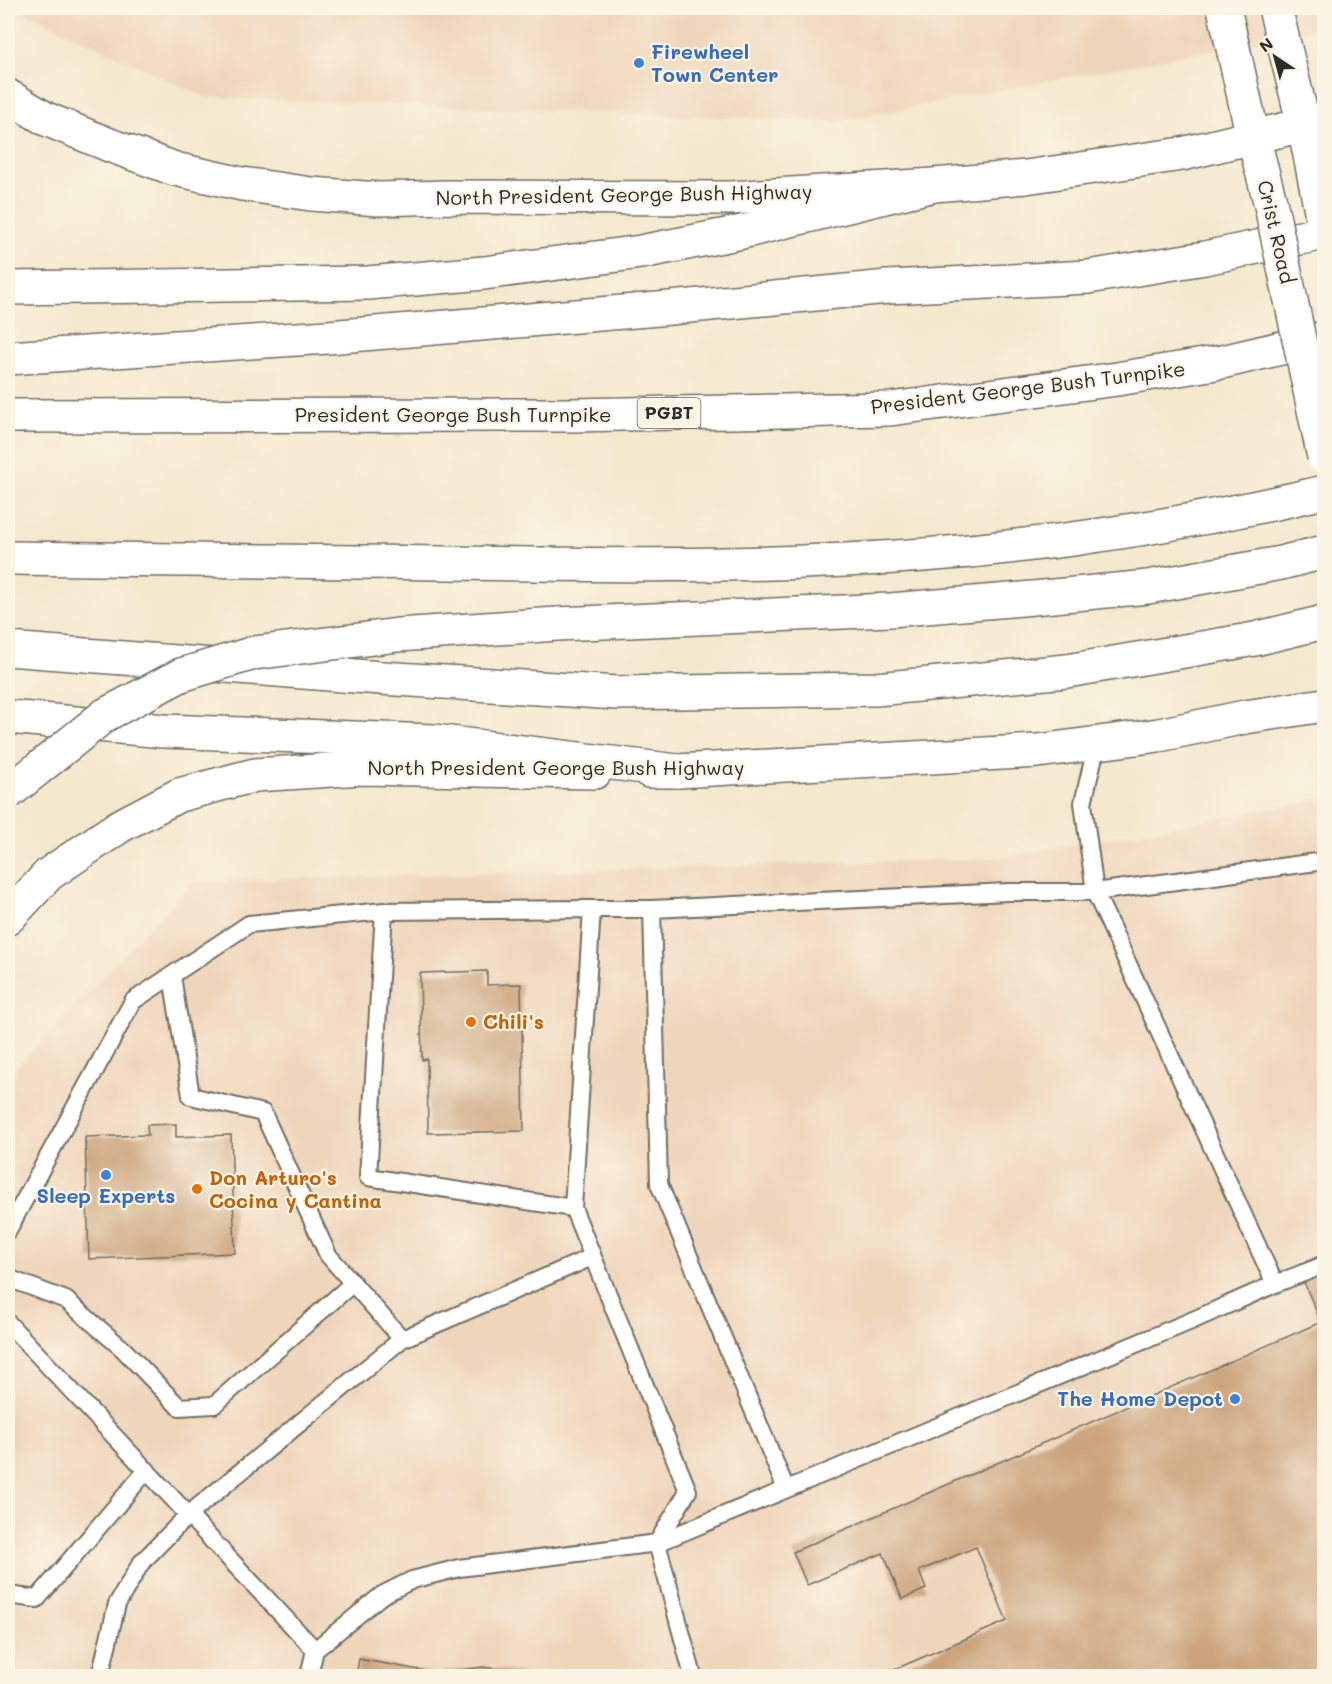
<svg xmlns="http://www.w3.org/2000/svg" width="1332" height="1684" font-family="Mali,sans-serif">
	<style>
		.built { fill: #efd6bb }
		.building { fill: #cba37c }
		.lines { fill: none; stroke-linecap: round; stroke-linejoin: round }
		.service-casing { stroke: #716d64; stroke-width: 20 }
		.tertiary-casing { stroke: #716d64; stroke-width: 36 }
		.secondary-casing { stroke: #716d64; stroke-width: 36 }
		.motorway-casing { stroke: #716d64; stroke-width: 36 }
		.service { stroke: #fff; stroke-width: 16 }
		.tertiary { stroke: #fff; stroke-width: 33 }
		.secondary { stroke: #fff; stroke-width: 33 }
		.motorway { stroke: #fff; stroke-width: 33 }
		.tertiary-bridge-casing { stroke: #716d64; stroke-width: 36; stroke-linecap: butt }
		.motorway-bridge-casing { stroke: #716d64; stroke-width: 36; stroke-linecap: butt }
		.tertiary-bridge { stroke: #fff; stroke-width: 33 }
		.motorway-bridge { stroke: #fff; stroke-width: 33 }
		.shop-dot { fill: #3f7fe0; stroke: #fcf5e5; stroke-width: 2 }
		.food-dot { fill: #e8710a; stroke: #fcf5e5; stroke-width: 2 }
		.labels { text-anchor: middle; stroke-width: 4.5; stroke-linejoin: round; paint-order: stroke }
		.shield { fill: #fcf5e5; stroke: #6a6863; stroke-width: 1.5 }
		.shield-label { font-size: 18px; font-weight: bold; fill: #2b2b2b }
		.shop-label { font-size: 20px; font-weight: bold; fill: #366cbe; stroke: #fcf5e5; text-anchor: start }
		.street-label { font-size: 20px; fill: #2b2b2b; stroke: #fcf5e5 }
		.food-label { font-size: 20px; font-weight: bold; fill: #c56008; stroke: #fcf5e5; text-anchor: start }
	</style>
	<rect width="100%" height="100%" fill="#fcf5e5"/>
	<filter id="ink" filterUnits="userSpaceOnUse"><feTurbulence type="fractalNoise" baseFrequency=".0167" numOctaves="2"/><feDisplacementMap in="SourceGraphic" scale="12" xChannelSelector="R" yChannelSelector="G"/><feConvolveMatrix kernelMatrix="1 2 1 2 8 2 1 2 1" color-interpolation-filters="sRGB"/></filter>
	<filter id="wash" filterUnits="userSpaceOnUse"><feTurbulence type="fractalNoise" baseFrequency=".008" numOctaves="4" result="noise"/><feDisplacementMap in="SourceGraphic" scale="24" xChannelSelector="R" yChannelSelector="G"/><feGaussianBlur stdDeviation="1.35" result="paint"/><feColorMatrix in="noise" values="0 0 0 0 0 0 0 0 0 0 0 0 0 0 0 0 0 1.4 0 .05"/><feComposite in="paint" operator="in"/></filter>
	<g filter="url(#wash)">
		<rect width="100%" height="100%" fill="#f4e8cd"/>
		<path class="built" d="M16,8H1324V28L836,122L204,97Z
			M1324,799V1676H8V1077L192,882L1000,858Z"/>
		<g id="blocks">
			<path class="building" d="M487,971V985L521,984L524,1131L428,1133L427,1059L422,1060L420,973Z
				M176,1124V1137L231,1135L235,1253L89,1259L85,1137L148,1135L147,1125Z
				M1324,1254V1676H879L1007,1621L976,1547L919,1571L926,1589L902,1599L883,1553L807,1585L793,1552L1321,1322L1297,1266Z
				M359,1659L436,1673L483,1667L533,1675L532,1676H356Z"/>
		</g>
	</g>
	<g filter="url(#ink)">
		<use href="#blocks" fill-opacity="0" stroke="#716d64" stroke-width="1.5"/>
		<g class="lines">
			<defs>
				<path id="service" d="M1097,743L1083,803L1095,892L1275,1284
					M592,909H652
					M172,976L191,1096L263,1113L328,1255L402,1339L592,1257
					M573,1208L368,1177L384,911L592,909L573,1208L688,1491L657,1543
					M8,1230L133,1001L249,924L384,911
					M8,1278L66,1300L123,1349L179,1407L214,1405L353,1283
					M8,1323L315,1650L309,1676
					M786,1489L659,1184L652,909L1008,892H1095L1324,861
					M657,1543L1191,1321L1275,1284L1324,1265
					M8,1595L37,1599L147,1470
					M315,1650L382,1595L412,1580L459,1568L657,1543L693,1676
					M100,1676L117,1604L141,1563L188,1515L402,1339"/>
				<path id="tertiary" d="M1224,8L1253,137L1270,201
					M1275,8L1304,125L1324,226"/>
				<path id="secondary" d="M8,96L46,119L112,146L175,169L242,184L311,194L379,199L446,197L730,198L934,185L1026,177L1182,154L1324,120
					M649,771H677L1038,751L1159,735L1245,717L1324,705
					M8,918L49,874L120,826L179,795L255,775L362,768L595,772"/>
				<path id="motorway" d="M8,288L368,283L484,273L641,252L742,232L934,185
					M8,358L328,337L670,308L888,287L1088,277L1205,258L1324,233
					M8,416L570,415L890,409L1117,379L1222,362L1324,338
					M8,558C154,560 300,561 446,563C572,564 699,567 825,561C993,554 1161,531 1324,492
					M557,624L890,610L1022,599L1148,587L1281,563L1324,552
					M8,649L381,678L617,693L876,689L1067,671L1255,639L1324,622
					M8,717L164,731L434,741L677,771"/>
			</defs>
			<use href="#service" class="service-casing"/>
			<use href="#tertiary" class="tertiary-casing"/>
			<use href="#secondary" class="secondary-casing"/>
			<use href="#motorway" class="motorway-casing"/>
			<use href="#service" class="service"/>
			<use href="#tertiary" class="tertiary"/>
			<use href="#secondary" class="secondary"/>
			<use href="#motorway" class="motorway"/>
			<defs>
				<path id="tertiary-bridge" d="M1270,201L1324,457"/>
				<path id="motorway-bridge" d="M8,793L105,715L181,675L254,653L398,635L557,624"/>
			</defs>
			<use href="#tertiary-bridge" class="tertiary-bridge-casing"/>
			<use href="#motorway-bridge" class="motorway-bridge-casing"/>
			<use href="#tertiary-bridge" class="tertiary-bridge"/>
			<use href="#motorway-bridge" class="motorway-bridge"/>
		</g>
	</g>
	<g class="shop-dot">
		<circle cx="639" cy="63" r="6"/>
		<circle cx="106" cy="1175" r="6"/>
		<circle cx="1235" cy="1399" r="6"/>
	</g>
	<g class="food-dot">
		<circle cx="471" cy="1022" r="6"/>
		<circle cx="197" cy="1189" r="6"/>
	</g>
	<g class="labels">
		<rect class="shield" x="637.5" y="398" width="63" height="30" rx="4.5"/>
		<g class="shield-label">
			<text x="669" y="419">PGBT</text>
		</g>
		<g class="shop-label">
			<text x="651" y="59">Firewheel<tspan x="651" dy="23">Town Center</tspan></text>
			<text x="106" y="1203" text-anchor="middle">Sleep Experts</text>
			<text x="1223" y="1406" text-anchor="end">The Home Depot</text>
		</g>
		<g class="street-label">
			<text transform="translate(624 195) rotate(-1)" y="7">North President George Bush Highway</text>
			<text transform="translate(1276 232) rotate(77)" y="7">Crist Road</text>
			<text transform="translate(1028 388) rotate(-7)" y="7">President George Bush Turnpike</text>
			<text x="453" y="422">President George Bush Turnpike</text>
			<text x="556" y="775">North President George Bush Highway</text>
		</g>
		<g class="food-label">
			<text x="483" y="1029">Chili's</text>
			<text x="209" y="1185">Don Arturo's<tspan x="209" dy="23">Cocina y Cantina</tspan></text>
		</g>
	</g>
	<rect width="1332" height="1684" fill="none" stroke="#fcf5e5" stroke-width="30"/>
	<g transform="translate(1275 57) rotate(324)" stroke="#fcf5e5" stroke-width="4.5" paint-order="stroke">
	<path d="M0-4.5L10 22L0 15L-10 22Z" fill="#2b2b2b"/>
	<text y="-9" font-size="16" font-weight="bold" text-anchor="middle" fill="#2b2b2b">N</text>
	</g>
</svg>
